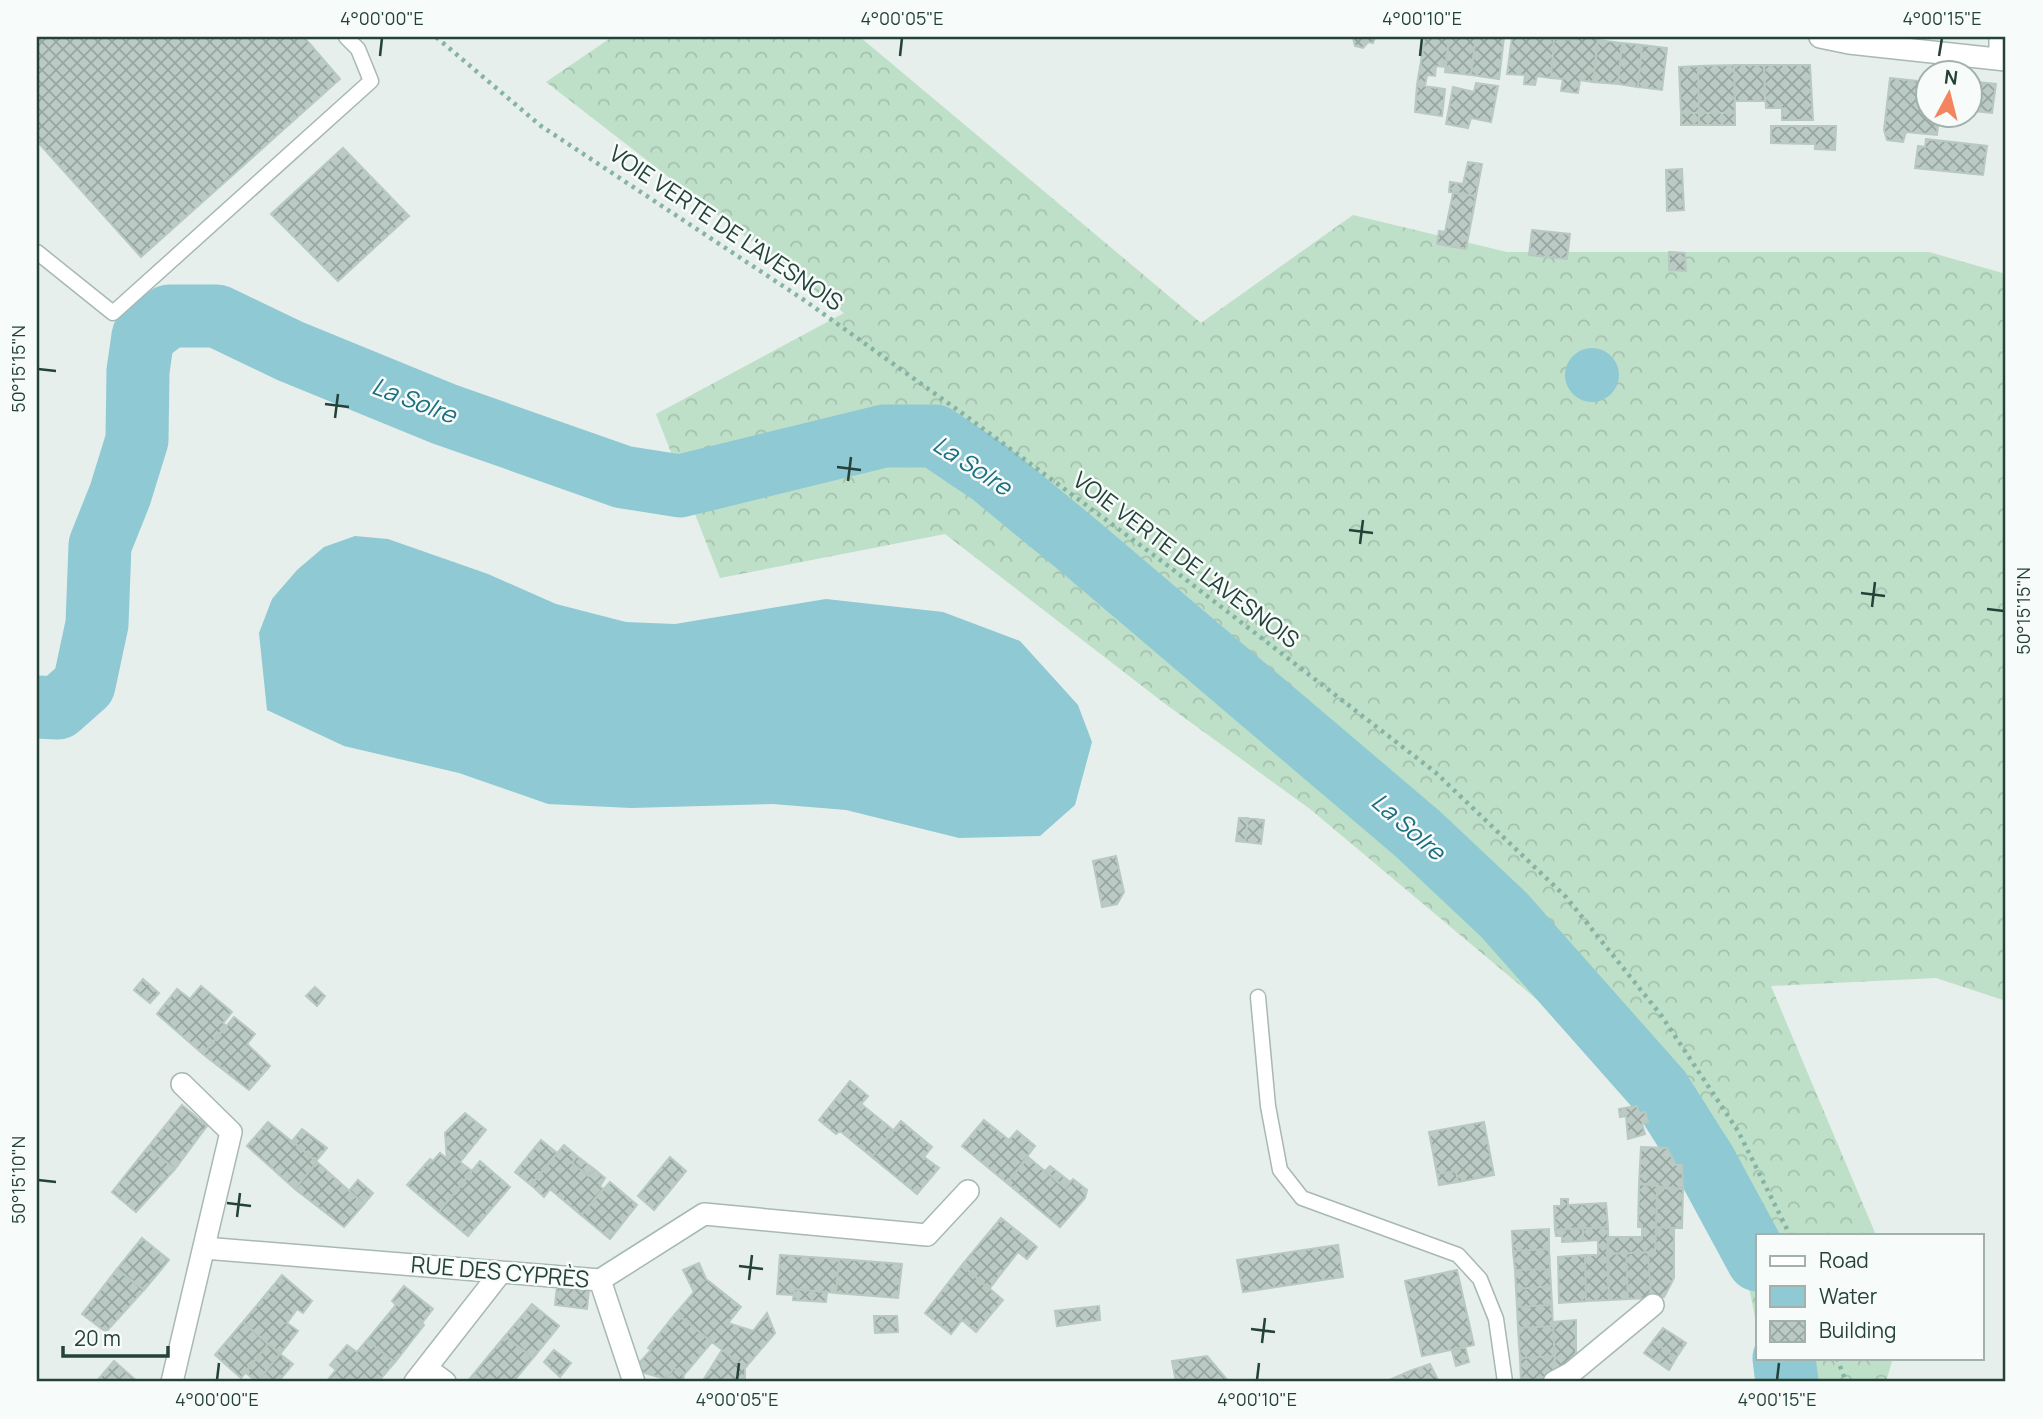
<svg xmlns="http://www.w3.org/2000/svg" width="2043" height="1419" font-family="Manrope,sans-serif">
	<style>
		.forest { fill: url(#forest-crowns) }
		.water { fill: #8ec9d4 }
		.lines { fill: none; stroke-linecap: round; stroke-linejoin: round }
		.river { stroke: #8ec9d4; stroke-width: 63 }
		.building { fill: url(#building-cross-hatch); stroke: #b8c9c2; stroke-width: 2 }
		.lane-casing { stroke: #a8b8b2; stroke-width: 17 }
		.street-casing { stroke: #a8b8b2; stroke-width: 24 }
		.path { stroke: #86b3a5; stroke-width: 4.5; stroke-dasharray: 3.5 5; stroke-linecap: butt }
		.lane { stroke: #fff; stroke-width: 14 }
		.street { stroke: #fff; stroke-width: 21 }
		.ticks { fill: none; stroke: #24423a; stroke-width: 2.5 }
		.labels { text-anchor: middle; stroke-width: 5; stroke-linejoin: round; paint-order: stroke }
		.street-label { font-size: 23px; fill: #24423a; stroke: #f7fbf9 }
		.water-label { font-size: 24px; font-style: italic; fill: #1c6f80; stroke: #f7fbf9 }
		.neatline { fill: none; stroke: #24423a; stroke-width: 2.5 }
		.ticks-label { font-size: 18px; text-anchor: middle; fill: #24423a }
	</style>
	<defs>
		<pattern id="forest-crowns" width="20" height="18" patternUnits="userSpaceOnUse" patternTransform="scale(1.75)"><rect width="20" height="18" fill="#bfe0c8"/><path d="M2 6a3 3 0 1 1 6 0M12 15a3 3 0 1 1 6 0" fill="none" stroke="#a4c1ad"/></pattern>
		<pattern id="building-cross-hatch" width="8" height="8" patternUnits="userSpaceOnUse" patternTransform="scale(1.75)"><rect width="8" height="8" fill="#bbcac4"/><path d="M0 0l8 8M0 8l8-8" fill="none" stroke="#98a6a0"/></pattern>
	</defs>
	<rect width="100%" height="100%" fill="#e6efeb"/>
	<path class="forest" d="M612,37H860L1201,323L1353,215L1507,252H1929L2006,274V1001L1936,978L1771,986L1876,1235H1758V1332L1735,1218L1572,1029L1310,809L1164,703L945,534L720,578L656,414L844,313L546,82Z
		M1761,1358H1893L1886,1382H1764Z"/>
	<path class="water" d="M1565 375a27 27 0 1 1 54 0a27 27 0 1 1-54 0Z
		M355,536L388,539L488,574L556,604L626,622L675,624L826,599L943,612L1020,641L1078,705L1092,742L1075,805L1040,836L959,838L846,810L773,804L631,808L548,804L459,773L344,746L267,710L259,633L272,599L297,570L324,547Z"/>
	<g class="lines">
		<path class="river" d="M37,707L58,708L84,685L97,624L100,545L120,495L137,440L138,371L143,336L169,316H217L290,351L444,414L623,477L680,486L884,436H935L990,473L1079,546L1418,834L1504,915L1660,1091L1705,1162L1758,1260
			M1784,1358L1787,1382"/>
	</g>
	<path class="building" d="M37,37H304L340,79L141,257L37,141Z
		M1346,37H1375L1373,43L1368,42L1363,48L1355,46L1353,38Z
		M1425,37H1449L1446,67L1436,66L1435,76L1427,75L1425,86L1417,85Z
		M1449,37H1476L1471,75L1445,72Z
		M1476,37L1504,38L1499,79L1471,75Z
		M1512,37L1554,39L1551,78L1537,76L1535,85L1524,84L1525,75L1507,74Z
		M1577,37H1598L1593,82L1580,80L1578,93L1561,91L1563,79L1551,78L1554,39L1577,40Z
		M1598,40L1622,43L1618,84L1593,82Z
		M1622,43L1642,45L1638,87L1618,84Z
		M1642,45L1667,48L1662,90L1638,87Z
		M1734,65H1764L1765,101H1735Z
		M1734,65L1735,113H1699L1698,66Z
		M1764,65H1810L1813,120H1782V108H1766Z
		M1698,66L1699,113H1681L1679,67Z
		M1890,78L1927,82V116H1939L1937,135L1906,132L1903,142L1887,140L1884,130Z
		M1977,82L1996,84L1992,113L1974,111Z
		M1476,83L1498,86L1491,122L1471,118L1468,128L1446,124L1453,87L1474,92Z
		M1417,85L1445,89L1442,116L1415,112Z
		M1681,113H1699V125H1681Z
		M1699,113H1735V125H1699Z
		M1771,126H1836L1835,150L1815,149V144L1771,143Z
		M1926,139L1987,146L1983,175L1915,168L1918,146L1925,147Z
		M343,148L409,216L338,281L271,214Z
		M1468,162L1482,164L1476,196L1449,192L1450,182L1463,184Z
		M1682,169L1684,210L1667,211L1666,170Z
		M1453,193L1476,196L1466,249L1437,244L1439,231L1445,232Z
		M1532,230L1570,234L1567,259L1529,255Z
		M1669,252L1685,253L1686,271L1669,270Z
		M1239,818H1248L1245,842L1236,841Z
		M1248,818L1264,820L1261,844L1245,842Z
		M1116,856L1124,892L1117,904L1102,907L1093,861Z
		M143,979L159,993L150,1003L134,990Z
		M201,986L232,1012L223,1023L226,1026L203,1054L157,1014L177,989L190,999Z
		M315,987L325,996L317,1006L306,996Z
		M234,1017L255,1034L247,1044L270,1066L249,1090L203,1054Z
		M850,1081L868,1096L861,1104L893,1130L872,1157L840,1131L836,1134L819,1120Z
		M182,1105L207,1126L175,1169L148,1147Z
		M1637,1106L1639,1113L1645,1112L1648,1122L1642,1124L1645,1134L1628,1139L1626,1116L1620,1117L1619,1109Z
		M465,1113L486,1130L460,1162L472,1171L439,1212L407,1185L430,1159L433,1161L440,1153L447,1159L445,1133Z
		M984,1120L1009,1140L1017,1131L1035,1146L1007,1183L962,1146Z
		M901,1121L932,1147L924,1157L939,1168L917,1194L872,1157Z
		M268,1122L317,1162L295,1189L247,1146Z
		M1484,1122L1494,1175L1458,1182L1456,1171L1437,1174L1429,1132Z
		M302,1129L327,1148L316,1161L292,1141Z
		M541,1140L557,1153L531,1185L515,1172Z
		M564,1145L577,1156L572,1163L589,1176L594,1169L605,1178L600,1186L603,1189L581,1215L550,1189L544,1197L531,1185Z
		M148,1147L175,1169L136,1212L112,1192Z
		M1641,1147L1667,1148L1676,1165H1682L1683,1189L1639,1184Z
		M577,1156L594,1169L589,1176L572,1163Z
		M670,1157L686,1171L654,1210L638,1196Z
		M1028,1157L1065,1188L1073,1179L1087,1190L1085,1198L1060,1227L1007,1183Z
		M480,1161L510,1187L468,1236L439,1212Z
		M317,1162L364,1204L344,1227L295,1189Z
		M1050,1166L1070,1182L1065,1188L1045,1171Z
		M1456,1171L1458,1182L1439,1185L1437,1174Z
		M358,1180L373,1193L364,1204L349,1191Z
		M610,1182L637,1205L610,1239L581,1215Z
		M1639,1184H1658L1655,1252L1607,1254L1608,1237H1642V1227H1638Z
		M1657,1188L1683,1189L1682,1228L1656,1227Z
		M1561,1199H1568V1205L1606,1203L1608,1227L1555,1230L1554,1206H1561Z
		M1001,1218L1037,1247L1027,1259L1018,1252L989,1289L962,1265Z
		M1608,1227L1609,1300L1586,1301L1585,1255H1598V1240L1583,1241V1228Z
		M1656,1227L1674,1228V1278L1664,1297L1651,1298L1648,1252H1655Z
		M1583,1228V1241L1562,1242V1236H1556L1555,1230Z
		M1549,1229V1249L1513,1251L1512,1231Z
		M142,1238L169,1260L144,1290L117,1269Z
		M1338,1245L1343,1277L1243,1292L1237,1260Z
		M1549,1249L1550,1269L1515,1270L1513,1251Z
		M1648,1252L1651,1298L1628,1299L1626,1253Z
		M1626,1253L1628,1299L1609,1300L1607,1254Z
		M780,1255L839,1259L836,1293L794,1289V1295L777,1294Z
		M1585,1255L1586,1301L1559,1303L1558,1257Z
		M839,1259L902,1264L898,1298L836,1293Z
		M699,1263L706,1279L741,1307L728,1323L753,1331L767,1313L775,1333L745,1368L676,1313L694,1292L683,1270Z
		M962,1265L1003,1300L976,1332L962,1320L951,1334L925,1313Z
		M117,1269L144,1290L106,1332L82,1314Z
		M1550,1269L1551,1286L1516,1289L1515,1270Z
		M1457,1270L1474,1345L1422,1356L1405,1281Z
		M282,1275L312,1301L303,1313L297,1309L287,1323L298,1331L280,1354L243,1322Z
		M404,1286L433,1309L422,1323L424,1325L395,1362L367,1340L396,1305L392,1301Z
		M1551,1286L1552,1305L1517,1307L1516,1289Z
		M557,1287L589,1289L587,1309L555,1305Z
		M794,1289L827,1292L826,1302L793,1300Z
		M532,1304L559,1326L533,1358L505,1336Z
		M1552,1305L1553,1326L1518,1328L1517,1307Z
		M1099,1306L1100,1320L1057,1326L1055,1311Z
		M676,1313L712,1342L684,1375L674,1368L666,1379L641,1372L639,1363L651,1350L648,1348Z
		M874,1316H897L898,1332L875,1333Z
		M1576,1320V1362L1555,1369L1553,1322Z
		M243,1322L268,1344L241,1378L215,1355Z
		M1553,1326L1555,1356L1520,1358L1518,1328Z
		M1663,1328L1686,1343L1676,1358L1653,1341Z
		M505,1336L533,1358L513,1382H467Z
		M367,1340L395,1362L378,1382H326L336,1370L330,1365L347,1345L357,1352Z
		M1653,1341L1676,1358L1669,1370L1644,1353Z
		M268,1344L280,1354L257,1382L245,1372Z
		M1465,1346L1469,1362L1456,1366L1452,1351Z
		M554,1350L571,1363L560,1377L544,1362Z
		M722,1350L745,1368V1382H702Z
		M280,1354L293,1364L278,1382H257Z
		M1207,1356L1229,1382H1176L1172,1361Z
		M1555,1356V1369L1536,1382H1521L1520,1358Z
		M114,1361L138,1382H96Z
		M1430,1364L1439,1382H1385L1410,1371Z
		M674,1368L684,1375L683,1380L666,1379Z"/>
	<g class="lines">
		<defs>
			<path id="lane" d="M37,252L113,313L371,81L358,49L346,37
				M1258,997L1268,1106L1280,1170L1302,1198L1458,1255L1480,1279L1496,1319L1505,1382"/>
			<path id="street" d="M1820,37L1849,43L2006,60
				M2000,59V37
				M204,1248L600,1280L704,1214L927,1235L968,1191
				M600,1280L634,1382
				M426,1368L445,1382
				M172,1382L231,1132L182,1084
				M415,1382L501,1272
				M1554,1382L1571,1373L1653,1305"/>
		</defs>
		<use href="#lane" class="lane-casing"/>
		<use href="#street" class="street-casing"/>
		<path class="path" d="M436,37L541,126L804,300L966,416L1167,565L1435,772L1566,897L1661,1015L1738,1131L1790,1235
			M1837,1358L1846,1382"/>
		<use href="#lane" class="lane"/>
		<use href="#street" class="street"/>
	</g>
	<path class="ticks" d="M380,56L382,38M900,56L902,38M1420,56L1422,38M1939,56L1942,38M38,369L56,371M325,404L349,407M335,418L338,394M837,467L861,470M848,481L851,457M1349,530L1373,533M1360,544L1363,520M1861,593L1885,596M1872,607L1875,582M1987,609L2004,611M38,1180L56,1182M227,1203L251,1206M237,1217L240,1193M739,1266L763,1269M749,1280L752,1255M1251,1329L1275,1332M1262,1343L1265,1318M217,1380L219,1363M737,1380L739,1363M1257,1380L1259,1363M1777,1380L1779,1363"/>
	<g class="labels">
		<g class="street-label">
			<text transform="translate(726 228) rotate(34)" y="8">VOIE VERTE DE L'AVESNOIS</text>
			<text transform="translate(1186 560) rotate(37)" y="8">VOIE VERTE DE L'AVESNOIS</text>
			<text transform="translate(500 1272) rotate(5)" y="8">RUE DES CYPRÈS</text>
		</g>
		<g class="water-label">
			<text transform="translate(414 401) rotate(21)" y="8">La Solre</text>
			<text transform="translate(972 466) rotate(33)" y="8">La Solre</text>
			<text transform="translate(1408 827) rotate(41)" y="8">La Solre</text>
		</g>
	</g>
	<rect width="2043" height="1419" fill="none" stroke="#f7fbf9" stroke-width="77"/>
	<rect x="1756" y="1234" width="228" height="126" fill="#f7fbf9" stroke="#a3b1ad" stroke-width="2"/>
	<rect x="1770" y="1256" width="35" height="10" fill="#ffffff" stroke="#a3b1ad" stroke-width="2"/>
	<text x="1819" y="1268" font-size="21" fill="#24423a">Road</text>
	<rect x="1770" y="1286" width="35" height="21" fill="#8ec9d4" stroke="#a3b1ad" stroke-width="2"/>
	<text x="1819" y="1304" font-size="21" fill="#24423a">Water</text>
	<rect x="1770" y="1321" width="35" height="21" fill="url(#building-cross-hatch)" stroke="#a3b1ad" stroke-width="2"/>
	<text x="1819" y="1338" font-size="21" fill="#24423a">Building</text>
	<g transform="translate(1949 94) rotate(7)"><circle r="33" fill="#f7fbf9" stroke="#a3b1ad" stroke-width="2"/>
	<path d="M0-5L12 26L0 18L-12 26Z" fill="#f4845f"/>
	<text y="-10" font-size="19" font-weight="bold" text-anchor="middle" fill="#24423a">N</text>
	</g>
	<path d="M63 1346v10h105v-10" fill="none" stroke="#24423a" stroke-width="3.5"/>
	<text x="74" y="1346" font-size="21" fill="#24423a" stroke="#f7fbf9" stroke-width="5" paint-order="stroke">20 m</text>
	<rect x="38" y="38" width="1966" height="1342" class="neatline"/>
	<g class="ticks-label">
		<text x="382" y="25">4°00'00"E</text>
		<text x="902" y="25">4°00'05"E</text>
		<text x="1422" y="25">4°00'10"E</text>
		<text x="1942" y="25">4°00'15"E</text>
		<text transform="translate(19 369) rotate(-90)" y="6">50°15'15"N</text>
		<text transform="translate(2024 611) rotate(-90)" y="6">50°15'15"N</text>
		<text transform="translate(19 1180) rotate(-90)" y="6">50°15'10"N</text>
		<text x="217" y="1406">4°00'00"E</text>
		<text x="737" y="1406">4°00'05"E</text>
		<text x="1257" y="1406">4°00'10"E</text>
		<text x="1777" y="1406">4°00'15"E</text>
	</g>
</svg>
